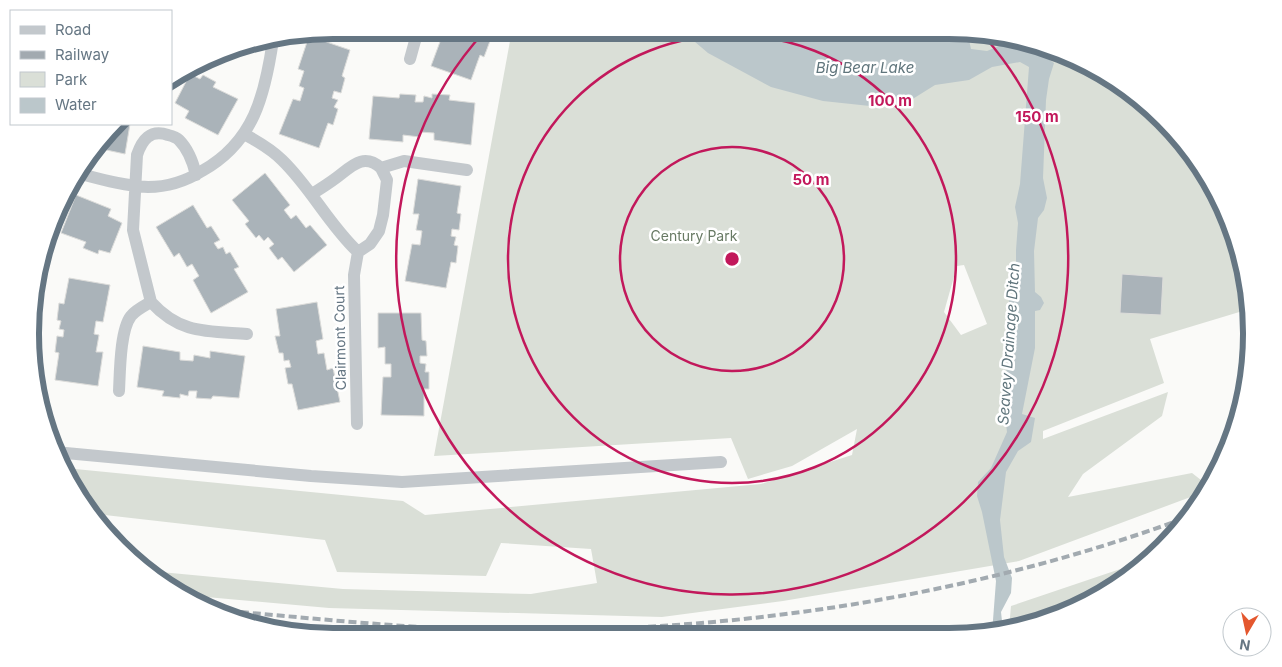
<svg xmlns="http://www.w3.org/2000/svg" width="1282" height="667" font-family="Inter,sans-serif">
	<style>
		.green { fill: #dadfd7; fill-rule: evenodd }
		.water { fill: #bbc7cb }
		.building { fill: #aab3b9; stroke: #dcdcda }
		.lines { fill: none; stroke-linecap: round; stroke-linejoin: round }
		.minor { stroke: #c3c8cc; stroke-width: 12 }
		.rail { stroke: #a2aab0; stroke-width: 4; stroke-dasharray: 8 4; stroke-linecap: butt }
		.ring { fill: none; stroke: #c2185b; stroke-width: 2.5 }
		.labels { text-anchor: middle; stroke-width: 5; stroke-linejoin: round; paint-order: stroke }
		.park-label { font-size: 14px; fill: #687a64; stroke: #fff }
		.street-label { font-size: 14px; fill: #657683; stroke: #fff }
		.water-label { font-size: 15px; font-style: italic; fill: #60757c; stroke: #fff }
		.rim { fill: none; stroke: #657683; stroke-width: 6 }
		.centre { fill: #c2185b; stroke: #fff; stroke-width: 2.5 }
		.ring-label { font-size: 15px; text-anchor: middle; font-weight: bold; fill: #c2185b; stroke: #fff; stroke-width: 5; stroke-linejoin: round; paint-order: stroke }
	</style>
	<rect width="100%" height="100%" fill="#fafaf8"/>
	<path class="green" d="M512,30L968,31L1083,61L1177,134L1236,236L1246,310L1150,339L1164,383L1043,431V439L1168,392L1162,416L1083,474L1068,497L1192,473L1201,480L1217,473L1204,492L1019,561L783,601L662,617L329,608L184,595L150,571L343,589L531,594L597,583L591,549L501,543L486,576L337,572L325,540L96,514L65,468L403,501L425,515L761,484L852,455L857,429L792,466L748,479L731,438L434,456ZM964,265L987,324L961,335L944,312L957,266Z
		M1147,560L1117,586L1064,614L1009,629L1011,606Z"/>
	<path class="water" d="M681,30L967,31L971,49L987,51L1009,42L1048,52L1047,58L1054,63L1049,79L1046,100L1043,178L1047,198L1044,210L1038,218L1034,251L1035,292L1041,297L1044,303L1040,310L1035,311V348L1022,414L1035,418L1031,442L1018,451L1006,472L1000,520L1004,557L1012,578L1011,593L1001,612L1003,630L992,633L996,581L982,512L977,496L978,482L991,468L1007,432L1003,398L1008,357L1010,315L1009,301L1016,288V250L1018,223L1015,207L1020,184L1029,67L1020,62L992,67L969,80L935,85L911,100L870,106L823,101L771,87L708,53Z"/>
	<path class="building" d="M452,30L489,31L485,39L490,41L484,57L480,55L471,80L431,66L444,31L451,33Z
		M309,36L350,50L342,76L345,78L341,93L334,91L332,98L338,100L334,107L338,109L333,125L328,123L319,148L279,134L293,99L300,101L304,88L299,86L304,71L298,69Z
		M253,43V48L234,47L236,46Z
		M190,74L200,79L203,75L216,82L213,87L238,99L218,135L185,118L189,111L175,103Z
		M400,94L416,95L415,102H423L424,96L432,98V94L450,95L449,100L475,103L471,145L434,140V133L420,132V137L403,135V142L369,139L373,96L399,98Z
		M120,124H130L125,154L97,148Z
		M265,173L290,205L284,210L291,219L296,215L306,228L310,225L327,245L294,272L282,257L278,260L269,248L274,244L268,237L264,241L259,235L256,238L245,224L249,221L232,200Z
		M418,179L461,186L457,213L461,214L459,230L452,229L451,236L456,237L454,245L458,246L456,263L451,262L446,288L405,281L412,244L420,245L422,231L416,230L419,214H413Z
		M76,195L111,209L108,216L122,223L110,253L99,250L98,254L83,248L86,242L61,233Z
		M193,205L207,228L211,226L220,240L214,243L218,249L223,247L226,254L230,252L239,267L234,269L248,292L211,313L193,280L199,276L192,264L187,267L179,253L174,257L156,227Z
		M1122,274L1163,277L1161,315L1120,313Z
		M69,278L110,285L103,322L96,321L94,334L99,335L96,352H103L98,386L55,380L59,353L55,352L57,336L63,337L64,330L59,329L61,321L57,320L59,303L64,304Z
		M317,302L323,339L316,341L318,354L324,353L327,370L333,368L340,402L298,410L292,384H288L285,368L291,367L289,360L284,361L283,353H279L275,336H280L276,309Z
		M378,313H421L422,340L426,341L427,356H420V363L426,364L425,372H429V389H424V416L381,415L383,377H391V364H385V347L378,348Z
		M143,346L180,352V360L193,361L194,355L210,358V351L245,356L239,398L213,396L211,399L196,398L197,391H189L188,396L180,394V398L162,396L164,391L137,387Z"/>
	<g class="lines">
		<path class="minor" d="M410,59L418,30
			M244,134C257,141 272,150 282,160C311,188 329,225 358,252
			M77,173C100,179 124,186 148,187C167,187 186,181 202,171C254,142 265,95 273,40
			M312,194C320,189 328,184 336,178C351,167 363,152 381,168L404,161L467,170
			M151,302L133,230L137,155C142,140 150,129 168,135C172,136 176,137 179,140C188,149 193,162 196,175
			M119,391C120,372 120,330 131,316C136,310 144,306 151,302C180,334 206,331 247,334
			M357,424L354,275L358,252L370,244L379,231L383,215L387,180L381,168
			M55,452L311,476L402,482L721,462"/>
		<path class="rail" d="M217,610C312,618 408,629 503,630C735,633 971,597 1188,517"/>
	</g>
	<g class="ring">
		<circle cx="732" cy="259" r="112"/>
		<circle cx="732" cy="259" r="224"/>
		<path d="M984 36A336 336 0 1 1 484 32"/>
	</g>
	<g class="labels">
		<g class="park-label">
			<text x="694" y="241">Century Park</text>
		</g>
		<g class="street-label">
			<text transform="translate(340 338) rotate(-91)" y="5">Clairmont Court</text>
		</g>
		<g class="water-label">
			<text x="865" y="73">Big Bear Lake</text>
			<text transform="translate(1009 344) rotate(-86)" y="5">Seavey Drainage Ditch</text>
		</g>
	</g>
	<path d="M0 0H1282V667H0ZM333 39H949A294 294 0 0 1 1243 333V334A294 294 0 0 1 949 628H333A294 294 0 0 1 39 334V333A294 294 0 0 1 333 39Z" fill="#fff" fill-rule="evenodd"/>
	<path class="rim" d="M333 39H949A294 294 0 0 1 1243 333V334A294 294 0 0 1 949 628H333A294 294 0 0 1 39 334V333A294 294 0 0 1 333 39Z"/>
	<circle cx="732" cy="259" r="8" class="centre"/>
	<g class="ring-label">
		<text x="890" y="106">100 m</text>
		<text x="1037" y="122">150 m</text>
		<text x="811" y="185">50 m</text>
	</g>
	<rect x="10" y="10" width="162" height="115" fill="#ffffff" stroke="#c1c8cd"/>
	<rect x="20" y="26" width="25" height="8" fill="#c3c8cc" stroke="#c1c8cd"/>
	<text x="55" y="35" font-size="15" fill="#657683">Road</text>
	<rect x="20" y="51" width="25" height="8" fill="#a2aab0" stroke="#c1c8cd"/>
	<text x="55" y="60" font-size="15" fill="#657683">Railway</text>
	<rect x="20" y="72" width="25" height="15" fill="#dadfd7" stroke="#c1c8cd"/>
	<text x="55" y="85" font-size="15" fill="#657683">Park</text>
	<rect x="20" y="98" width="25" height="15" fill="#bbc7cb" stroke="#c1c8cd"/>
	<text x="55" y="110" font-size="15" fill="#657683">Water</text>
	<g transform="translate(1247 632) rotate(189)"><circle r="24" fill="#ffffff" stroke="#c1c8cd"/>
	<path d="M0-4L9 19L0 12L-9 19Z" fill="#e4572e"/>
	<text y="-8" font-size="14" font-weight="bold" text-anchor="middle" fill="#657683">N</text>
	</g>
</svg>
